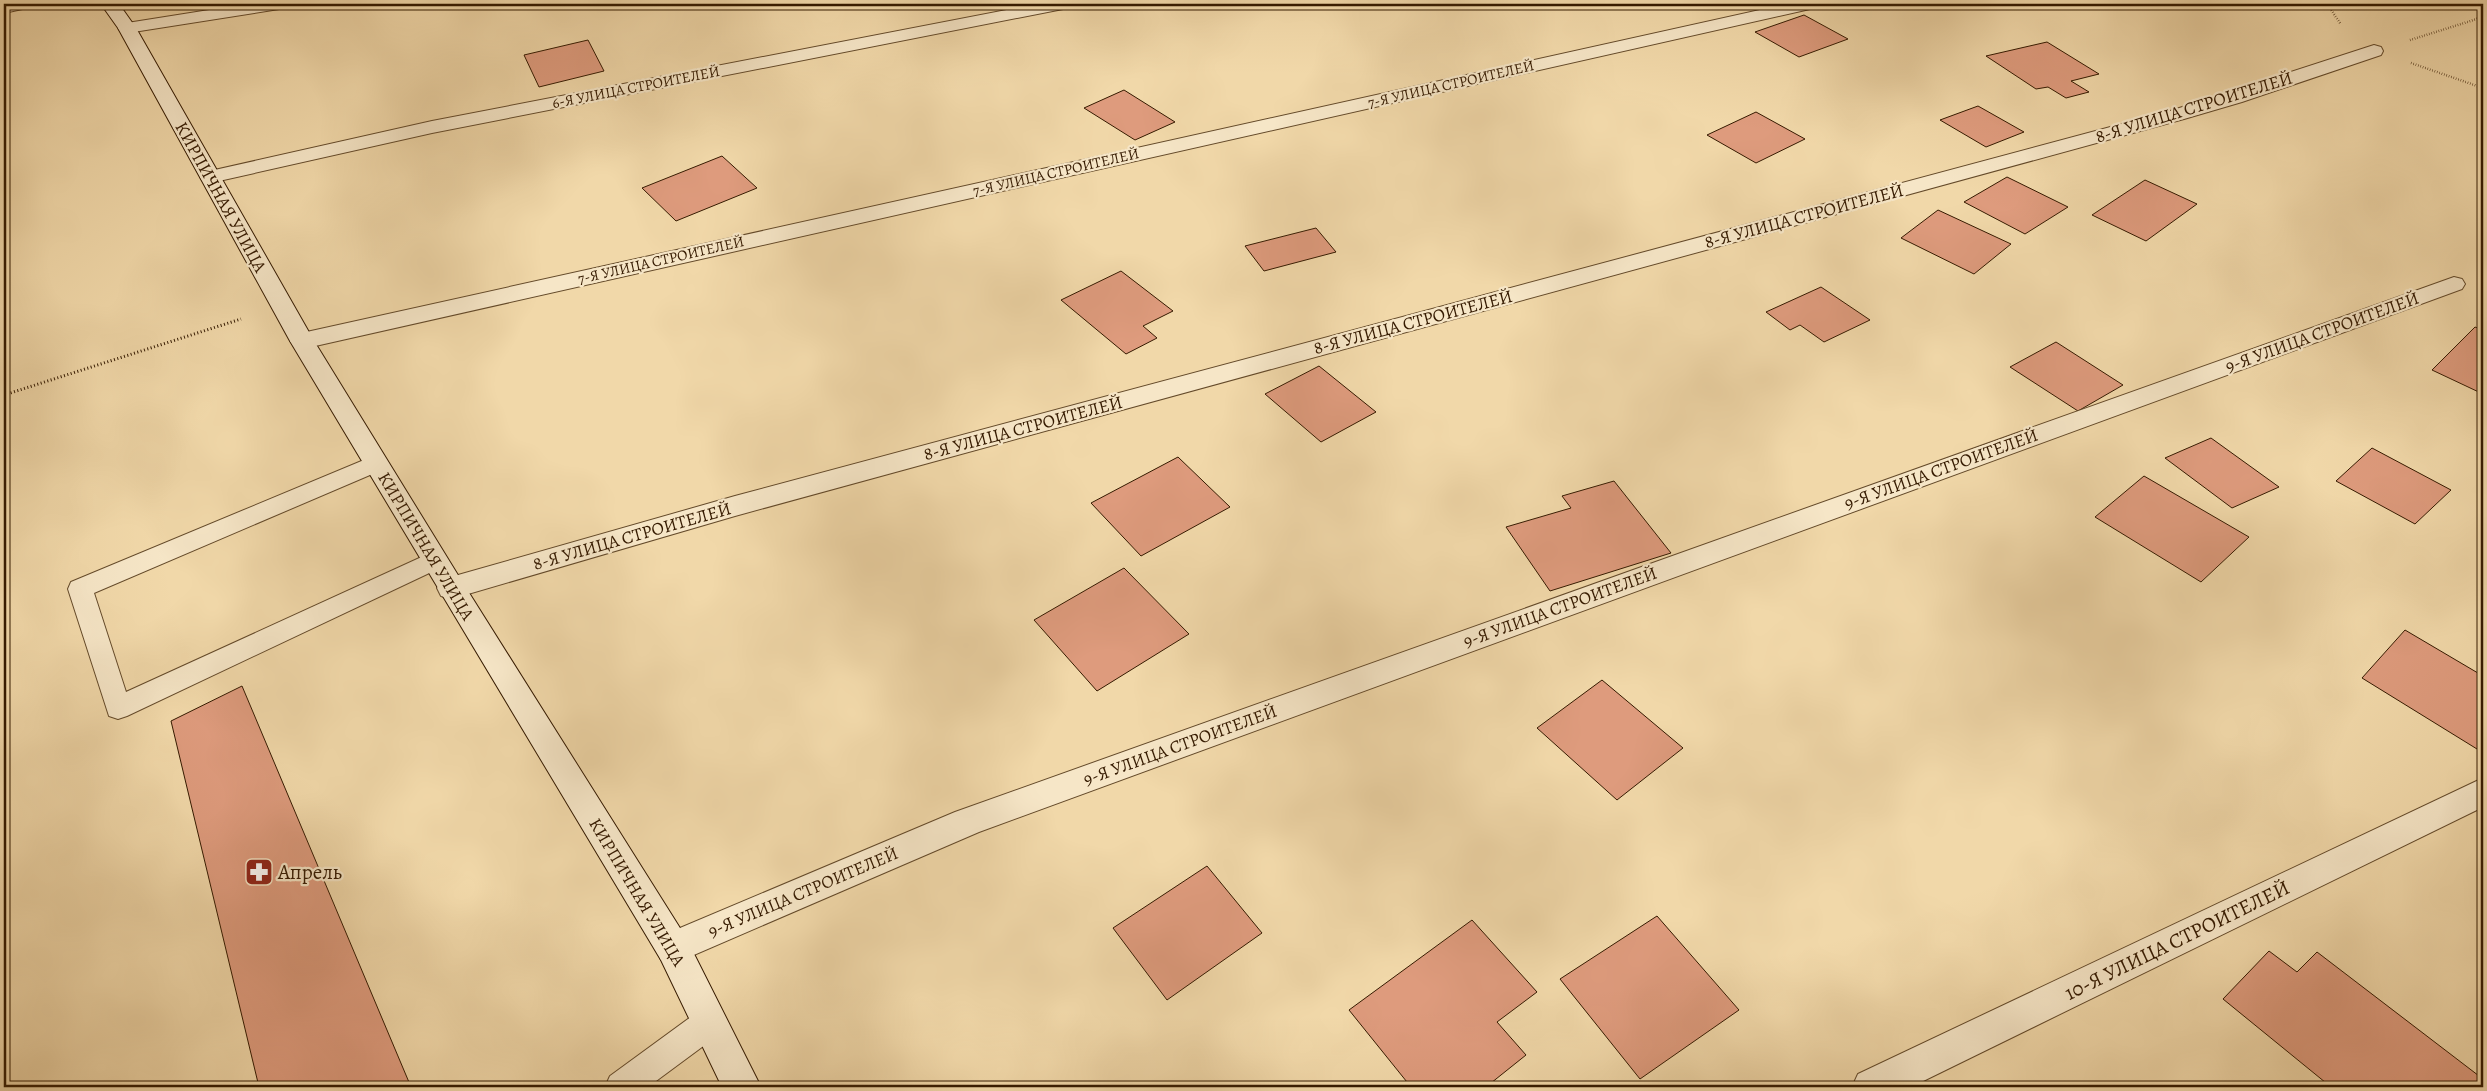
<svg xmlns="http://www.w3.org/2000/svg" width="2487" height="1091" font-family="Alegreya,serif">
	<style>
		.building { fill: #de9b7d; stroke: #351a00 }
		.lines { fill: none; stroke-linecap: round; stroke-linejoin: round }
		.lane-casing { stroke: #644a2a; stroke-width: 2 }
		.street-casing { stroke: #644a2a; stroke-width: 2 }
		.secondary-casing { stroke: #351a00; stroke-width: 2 }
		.path-far1 { stroke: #351a00; stroke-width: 2.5; stroke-dasharray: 0.5 2; stroke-linecap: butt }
		.path { stroke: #351a00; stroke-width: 3; stroke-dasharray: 1 2.5; stroke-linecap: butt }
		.lane { fill: #f6e6c7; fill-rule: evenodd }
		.street { fill: #f6e6c7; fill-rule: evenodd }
		.secondary { fill: #f6e6c7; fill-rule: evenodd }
		.labels { text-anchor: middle; stroke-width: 4.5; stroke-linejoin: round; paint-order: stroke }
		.far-street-label { font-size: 15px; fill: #351a00; stroke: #f6e6c7 }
		.street-label { font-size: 18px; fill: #351a00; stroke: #f6e6c7 }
		.near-poi-label { font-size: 21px; fill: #351a00; stroke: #f6e6c7; text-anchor: start }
		.near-street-label { font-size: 21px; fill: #351a00; stroke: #f6e6c7 }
	</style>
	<rect width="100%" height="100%" fill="#f1d8a9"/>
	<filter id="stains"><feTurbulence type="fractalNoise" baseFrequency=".004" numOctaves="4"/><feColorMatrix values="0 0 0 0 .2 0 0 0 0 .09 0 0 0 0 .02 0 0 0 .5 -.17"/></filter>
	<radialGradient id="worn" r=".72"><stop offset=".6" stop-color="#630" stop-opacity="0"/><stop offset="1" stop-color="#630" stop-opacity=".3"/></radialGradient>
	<path class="building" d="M1804,15L1848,39L1799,57L1755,32Z
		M588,40L604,71L539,87L524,55Z
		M2047,42L2099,74L2071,81L2089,92L2066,98L2048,87L2036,89L1986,56Z
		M1124,90L1175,122L1135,140L1084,108Z
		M1978,106L2024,132L1986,147L1940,120Z
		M1756,112L1805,139L1756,163L1707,135Z
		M722,156L757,188L676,221L642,188Z
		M2007,177L2068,207L2025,234L1964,202Z
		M2145,180L2197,204L2146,241L2092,215Z
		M1938,210L2011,244L1974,274L1901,238Z
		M1316,228L1336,252L1264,271L1245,246Z
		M1121,271L1173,311L1143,326L1157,338L1126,354L1061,300Z
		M1821,287L1870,320L1824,342L1800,325L1790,330L1766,312Z
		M2475,327L2483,330V394L2432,370Z
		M2056,342L2123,385L2078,411L2010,367Z
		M1319,366L1376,412L1321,442L1265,394Z
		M2211,438L2279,487L2232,508L2165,458Z
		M2372,448L2451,490L2415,524L2336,481Z
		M1178,457L1230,507L1141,556L1091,503Z
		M2144,476L2249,537L2201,582L2095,517Z
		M1614,481L1671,553L1550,591L1506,527L1571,508L1562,496Z
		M1124,568L1189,634L1097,691L1034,620Z
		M2405,630L2483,676V742L2477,749L2362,678Z
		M1602,680L1683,748L1617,800L1537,728Z
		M242,686L411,1087H259L171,721Z
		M4,703L9,735L4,737Z
		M1207,866L1262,933L1167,1000L1113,928Z
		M1657,916L1739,1010L1640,1079L1560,979Z
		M1472,920L1537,992L1497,1022L1526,1055L1486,1087H1411L1349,1010Z
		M2269,951L2297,972L2317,952L2483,1079V1087H2331L2223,999Z"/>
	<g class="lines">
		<defs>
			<path id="lane" d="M1769,4H1788L1795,9L1787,14L1772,7Z
				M376,455L384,457L387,463L384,469L94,593L126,692L426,555L434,552L442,555L446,561L442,567L127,716L118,719L109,716L68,589L71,582Z
				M710,1007L721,1011L726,1022L721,1033L648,1087H605L610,1076L699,1011Z"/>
			<path id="street" d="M4,4H30L27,8L4,13Z
				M247,4H288L285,8L279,9L127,33L121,32L118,28L121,24L127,23Z
				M1037,4H1072L1069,8L1063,9L432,133L210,183L203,181L200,177L203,173L210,171L432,121Z
				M1787,4H1819L1816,8L1810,9L302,349L294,346L290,341L294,336L302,333Z
				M2374,45L2381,47L2383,51L2381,55L2242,102L2184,119L735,516L451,599L441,596L437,588L441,580L451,577L735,496L2170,111Z
				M2454,277L2462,279L2465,284L2462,289L979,832L673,964L661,960L656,948L661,936L955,812Z
				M2483,778V807L1911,1087H1852L1858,1074Z"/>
			<path id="secondary" d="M101,4H119L136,28L314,341L461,580L685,936L761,1087H722L661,960L290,341L118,28Z"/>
		</defs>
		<use href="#lane" class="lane-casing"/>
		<use href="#street" class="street-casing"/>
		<use href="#secondary" class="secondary-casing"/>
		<path class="path-far1" d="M2327,4L2340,23
			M2410,40L2483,17
			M2411,63L2483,88"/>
		<path class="path" d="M4,395L241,319"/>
		<use href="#lane" class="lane"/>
		<use href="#street" class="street"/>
		<use href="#secondary" class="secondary"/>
	</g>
	<defs>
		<symbol id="pharmacy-square" viewBox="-11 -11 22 22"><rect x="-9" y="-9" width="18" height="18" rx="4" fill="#8f2418" stroke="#f6e6c7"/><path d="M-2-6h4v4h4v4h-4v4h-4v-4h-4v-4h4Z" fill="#fff"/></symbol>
	</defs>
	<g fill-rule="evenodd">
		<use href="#pharmacy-square" x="243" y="856" width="32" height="32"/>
	</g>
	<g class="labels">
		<g class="far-street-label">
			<text transform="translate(1451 84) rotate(-13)" y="5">7-Я УЛИЦА СТРОИТЕЛЕЙ</text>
			<text transform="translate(636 87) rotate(-11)" y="5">6-Я УЛИЦА СТРОИТЕЛЕЙ</text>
			<text transform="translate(1056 172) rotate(-13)" y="5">7-Я УЛИЦА СТРОИТЕЛЕЙ</text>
			<text transform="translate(661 260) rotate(-13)" y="5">7-Я УЛИЦА СТРОИТЕЛЕЙ</text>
		</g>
		<g class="street-label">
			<text transform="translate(2194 107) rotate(-17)" y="6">8-Я УЛИЦА СТРОИТЕЛЕЙ</text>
			<text transform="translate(221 197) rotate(61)" y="6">КИРПИЧНАЯ УЛИЦА</text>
			<text transform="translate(1804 216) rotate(-15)" y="6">8-Я УЛИЦА СТРОИТЕЛЕЙ</text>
			<text transform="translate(1413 322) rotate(-15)" y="6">8-Я УЛИЦА СТРОИТЕЛЕЙ</text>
			<text transform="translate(2322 332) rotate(-20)" y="6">9-Я УЛИЦА СТРОИТЕЛЕЙ</text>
			<text transform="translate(1023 428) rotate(-15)" y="6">8-Я УЛИЦА СТРОИТЕЛЕЙ</text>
			<text transform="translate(1941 469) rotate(-20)" y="6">9-Я УЛИЦА СТРОИТЕЛЕЙ</text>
			<text transform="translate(632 536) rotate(-16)" y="6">8-Я УЛИЦА СТРОИТЕЛЕЙ</text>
			<text transform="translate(426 546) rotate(59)" y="6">КИРПИЧНАЯ УЛИЦА</text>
			<text transform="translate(1560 607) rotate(-20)" y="6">9-Я УЛИЦА СТРОИТЕЛЕЙ</text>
			<text transform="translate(1180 745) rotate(-20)" y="6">9-Я УЛИЦА СТРОИТЕЛЕЙ</text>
			<text transform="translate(637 892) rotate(59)" y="6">КИРПИЧНАЯ УЛИЦА</text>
			<text transform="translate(803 892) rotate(-23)" y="6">9-Я УЛИЦА СТРОИТЕЛЕЙ</text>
		</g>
		<g class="near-poi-label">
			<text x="278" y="879">Апрель</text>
		</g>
		<g class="near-street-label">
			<text transform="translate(2177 940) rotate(-26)" y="7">10-Я УЛИЦА СТРОИТЕЛЕЙ</text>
		</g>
	</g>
	<rect width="2487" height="1091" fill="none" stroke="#f1d8a9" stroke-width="20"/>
	<rect x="5" y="5" width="2477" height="1081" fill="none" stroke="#351a00" stroke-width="2.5"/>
	<rect x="10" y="10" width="2467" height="1071" fill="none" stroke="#351a00"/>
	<rect width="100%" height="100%" filter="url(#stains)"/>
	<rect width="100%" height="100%" fill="url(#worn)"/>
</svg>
